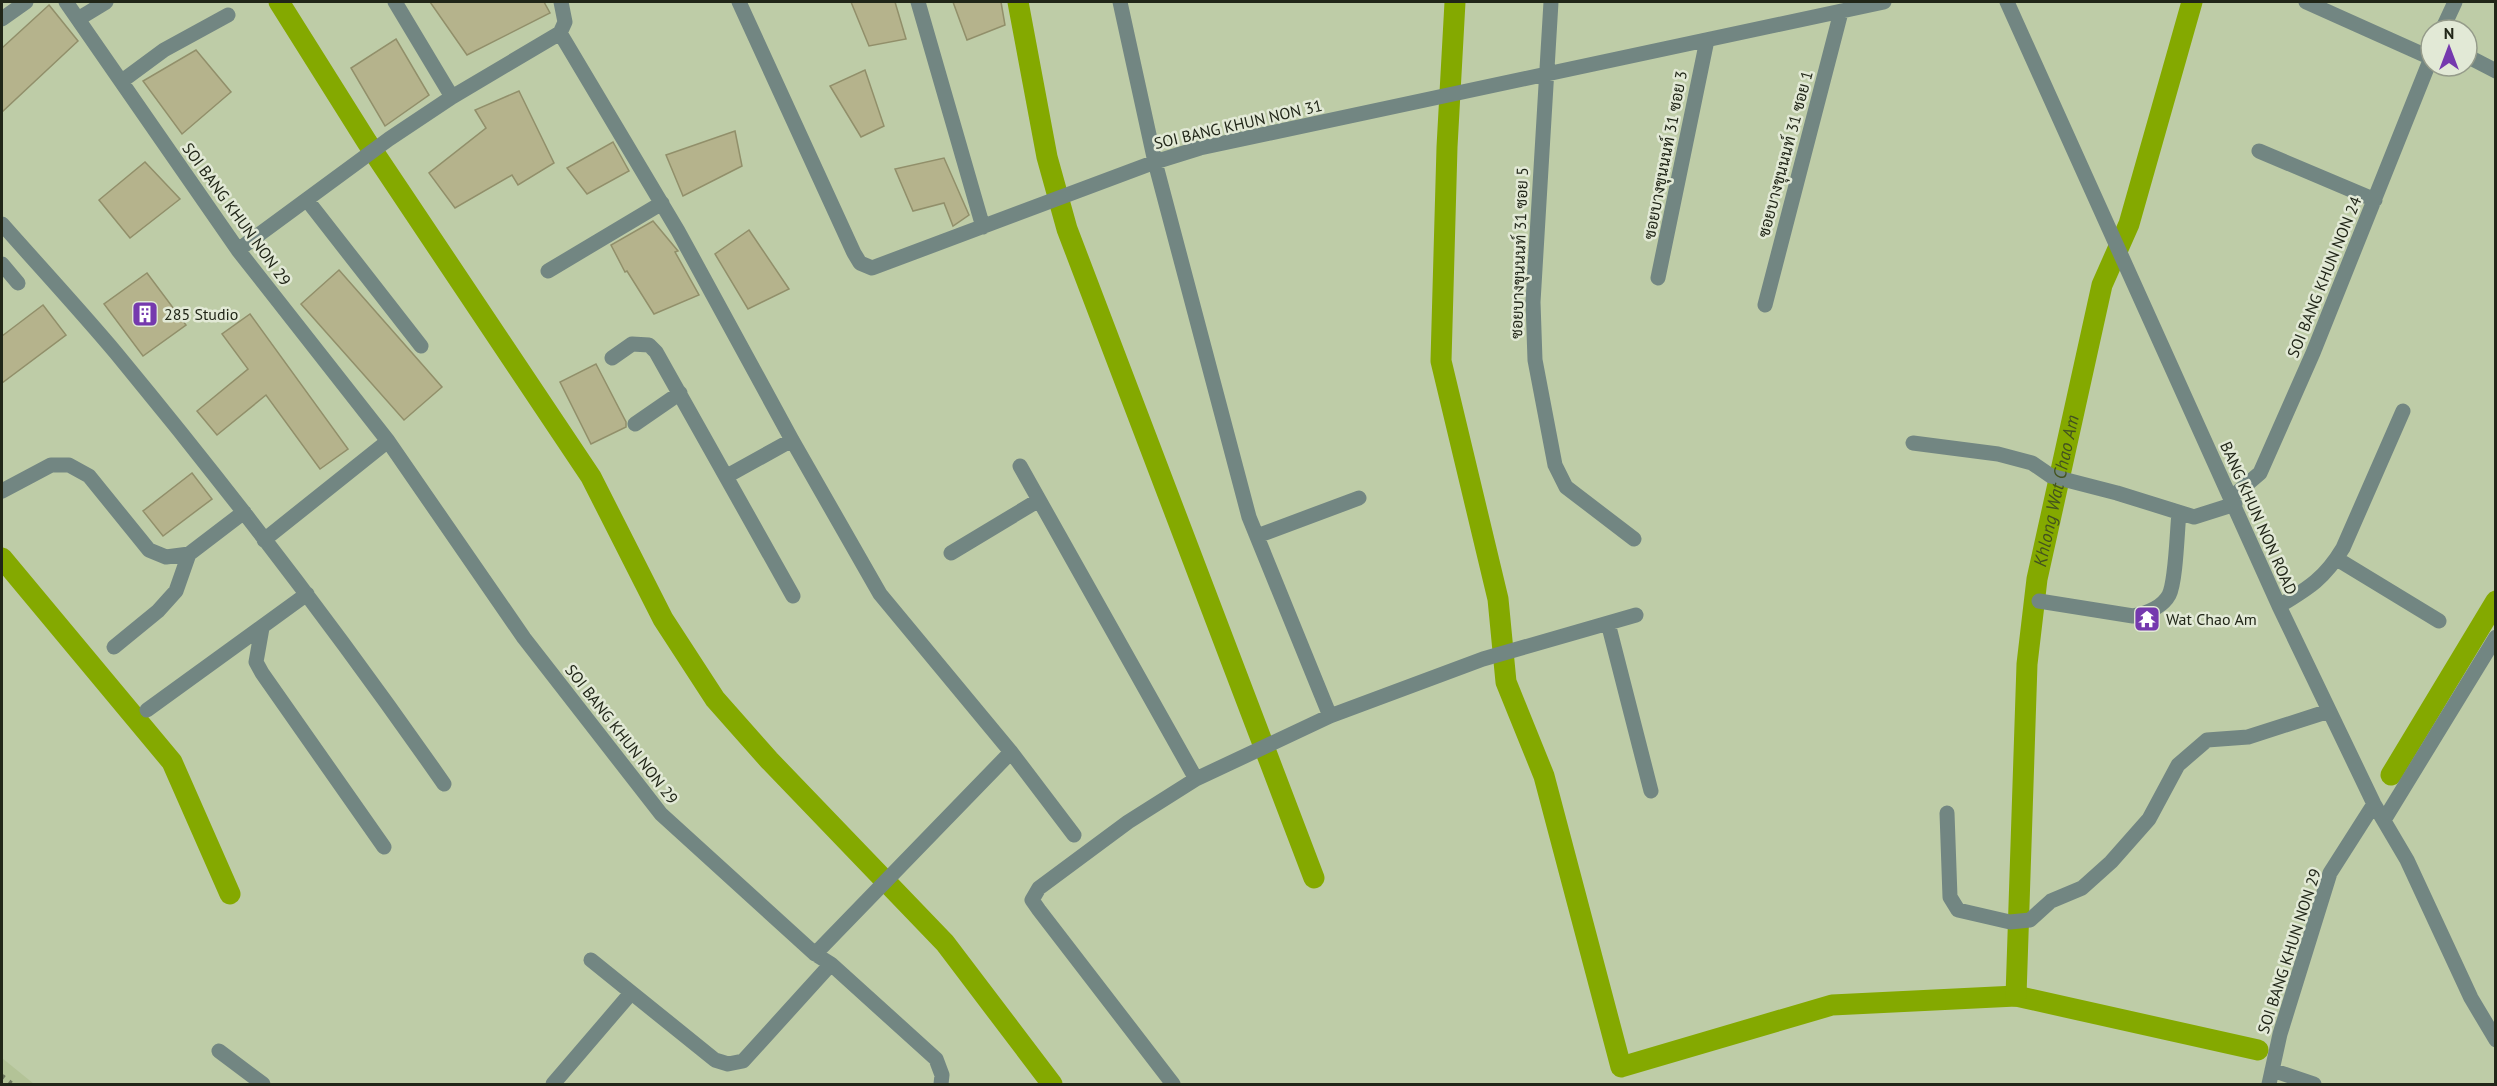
<svg xmlns="http://www.w3.org/2000/svg" width="2497" height="1086" font-family="'PT Sans',Sarabun,sans-serif">
	<style>
		.built { fill: #b3c397 }
		.lines { fill: none; stroke-linecap: round; stroke-linejoin: round }
		.canal { stroke: #84a900; stroke-width: 21 }
		.building { fill: #b5b38c; stroke: #918f6a; stroke-width: 1.5 }
		.minor { stroke: #728682; stroke-width: 15 }
		.rail { stroke: #717b61; stroke-width: 4.5; stroke-dasharray: 3 6; stroke-linecap: butt }
		.labels { text-anchor: middle; stroke-width: 5; stroke-linejoin: round; paint-order: stroke }
		.street-label { font-size: 16px; fill: #212618; stroke: #e2e9d6 }
		.poi-label { font-size: 16px; fill: #212618; stroke: #e2e9d6; text-anchor: start }
		.water-label { font-size: 18px; font-style: italic; fill: #43531e; stroke: #e2e9d6 }
	</style>
	<rect width="100%" height="100%" fill="#becca7"/>
	<path class="built" d="M2,1058L34,1084H2Z"/>
	<g class="lines">
		<g class="canal">
			<path d="M279,2L367,142L591,477L663,619L715,699L769,760L945,943L1052,1084"/>
			<path d="M1018,2L1047,157L1067,229L1314,878"/>
			<path d="M1455,2L1447,147L1441,361L1498,599L1506,682L1544,776L1621,1067L1832,1005L2016,996L2258,1050"/>
			<path d="M2,558L172,762L230,894"/>
			<path d="M2391,775L2496,601"/>
			<path id="s1" d="M2016,996L2027,664L2037,579L2102,285L2129,224L2192,2"/>
		</g>
	</g>
	<path class="building" d="M430,2H544L550,13L467,55Z
		M851,2H895L906,39L869,46Z
		M953,2H1001L1005,25L967,40Z
		M49,5L78,41L2,112V48Z
		M396,39L429,95L385,126L351,68Z
		M196,50L231,92L182,134L143,81Z
		M865,70L884,126L861,137L830,86Z
		M519,91L554,163L518,185L512,175L455,208L429,173L486,128L475,110Z
		M735,131L742,166L683,196L666,155Z
		M613,142L629,171L587,194L567,168Z
		M944,158L969,215L953,226L944,203L913,211L895,169Z
		M145,162L180,199L130,238L99,200Z
		M653,221L678,251L675,252L699,295L654,314L627,271L625,272L611,245Z
		M749,230L789,289L748,309L715,254Z
		M339,270L442,387L404,420L301,304Z
		M147,273L186,325L143,356L104,304Z
		M43,305L66,335L2,383V336Z
		M250,314L348,449L320,469L266,395L217,435L197,411L248,369L222,334Z
		M596,364L626,422V427L591,444L560,382Z
		M192,473L212,499L163,536L143,511Z"/>
	<g class="lines">
		<path class="minor" d="M66,2L238,250L388,441L524,638L661,814L815,954L831,964L936,1059L942,1075L941,1084
			M395,2L452,97
			M739,2L854,253L860,263L872,268L1155,162L1200,148L1884,2
			M918,2L983,227
			M1120,2L1155,162L1249,517L1330,716
			M1551,2L1533,302L1535,360L1555,465L1566,487L1634,539
			M2007,2L2279,606L2374,804L2407,860L2471,998L2496,1040
			M2,19L26,2
			M78,19L106,2
			M2442,30L2455,2
			M560,33L678,231L792,440L880,594L1011,752L1074,835
			M2467,56L2496,71
			M122,81L164,50L228,15
			M2259,151L2375,200
			M307,200L421,346
			M2,224C40,267 79,309 116,353C231,492 341,636 444,784
			M238,250L389,139L452,97L560,33L565,22L561,2
			M2,264L18,283
			M548,271L662,203
			M1658,278L1707,40
			M1765,305L1841,12
			M612,358L632,344L649,345L656,352L793,596
			M635,424L680,393
			M1913,443L1998,454L2032,463L2051,476L2117,493L2194,517L2235,504
			M1020,466L1196,779
			M727,476L792,440
			M2,491L51,465H69L89,476L149,550L166,557L189,554L244,512
			M2232,497L2260,473L2313,353L2431,58L2306,2
			M1257,536L1359,498
			M264,540L388,441
			M951,553L1039,500
			M2337,559L2439,621
			M2039,601L2133,616C2147,613 2162,608 2169,595C2176,581 2177,531 2179,513
			M2279,606C2309,588 2325,578 2343,548L2403,411
			M1608,623L1651,791
			M262,628L256,662L262,673L384,847
			M114,647L158,611L176,591L189,554
			M147,710L307,594
			M1947,813L1950,897L1958,910L2010,922L2030,920L2051,901L2082,888L2111,862L2149,819L2178,765L2207,740L2248,737L2329,711
			M2384,820L2496,637
			M815,954L1011,752
			M591,960L715,1060L728,1064L743,1061L831,964
			M219,1051L263,1084
			M2272,1070L2314,1084
			M553,1084L631,993
			M1173,1084L1039,910L1032,900L1039,888L1128,822L1196,779L1330,716L1483,659L1636,615
			M2269,1084L2280,1034L2330,873L2374,804"/>
		<path class="rail" d="M2,1076L12,1084"/>
	</g>
	<defs>
		<symbol id="building-square" viewBox="-11 -11 22 22"><rect x="-9" y="-9" width="18" height="18" rx="4" fill="#7539ae" stroke="#e2e9d6"/><path d="M-4-6H4V6H1V3H-1V6H-4ZM-2.5-4.3h1.7v1.8h-1.7ZM.8-4.3h1.7v1.8H.8ZM-2.5-1h1.7V.8h-1.7ZM.8-1h1.7V.8H.8Z" fill="#fff"/></symbol>
		<symbol id="temple-square" viewBox="-11 -11 22 22"><rect x="-9" y="-9" width="18" height="18" rx="4" fill="#7539ae" stroke="#e2e9d6"/><path d="M0-6L5-2H3V0L6.5 2.5H4V6H1.5V3h-3V6H-4V2.5H-6.5L-3 0V-2H-5Z" fill="#fff"/></symbol>
	</defs>
	<g fill-rule="evenodd">
		<use href="#building-square" x="130" y="299" width="30" height="30"/>
		<use href="#temple-square" x="2132" y="604" width="30" height="30"/>
	</g>
	<g class="labels">
		<g class="street-label">
			<text transform="translate(1238 124) rotate(-13)" y="6">SOI BANG KHUN NON 31</text>
			<text transform="translate(1785 154) rotate(-75)" y="6">ซอยบางขุนนนท์ 31 ซอย 1</text>
			<text transform="translate(1665 155) rotate(-79)" y="6">ซอยบางขุนนนท์ 31 ซอย 3</text>
			<text transform="translate(237 214) rotate(54)" y="6">SOI BANG KHUN NON 29</text>
			<text transform="translate(1519 253) rotate(-88)" y="6">ซอยบางขุนนนท์ 31 ซอย 5</text>
			<text transform="translate(2324 277) rotate(-68)" y="6">SOI BANG KHUN NON 24</text>
			<text transform="translate(2259 518) rotate(66)" y="6">BANG KHUN NON ROAD</text>
			<text transform="translate(622 734) rotate(52)" y="6">SOI BANG KHUN NON 29</text>
			<text transform="translate(2289 951) rotate(-72)" y="6">SOI BANG KHUN NON 29</text>
		</g>
		<g class="poi-label">
			<text x="164" y="320">285 Studio</text>
			<text x="2166" y="625">Wat Chao Am</text>
		</g>
		<g class="water-label">
			<text dy="6" stroke="none"><textPath href="#s1" startOffset="508">Khlong Wat Chao Am</textPath></text>
		</g>
	</g>
	<rect width="2497" height="1086" fill="none" stroke="#212618" stroke-width="6"/>
	<g transform="translate(2449 48)"><circle r="28" fill="#e2e9d6" stroke="#959b8a" stroke-width="1.5"/>
	<path d="M0-4.5L10 22L0 15L-10 22Z" fill="#7539ae"/>
	<text y="-9" font-size="16" font-weight="bold" text-anchor="middle" fill="#212618">N</text>
	</g>
</svg>
